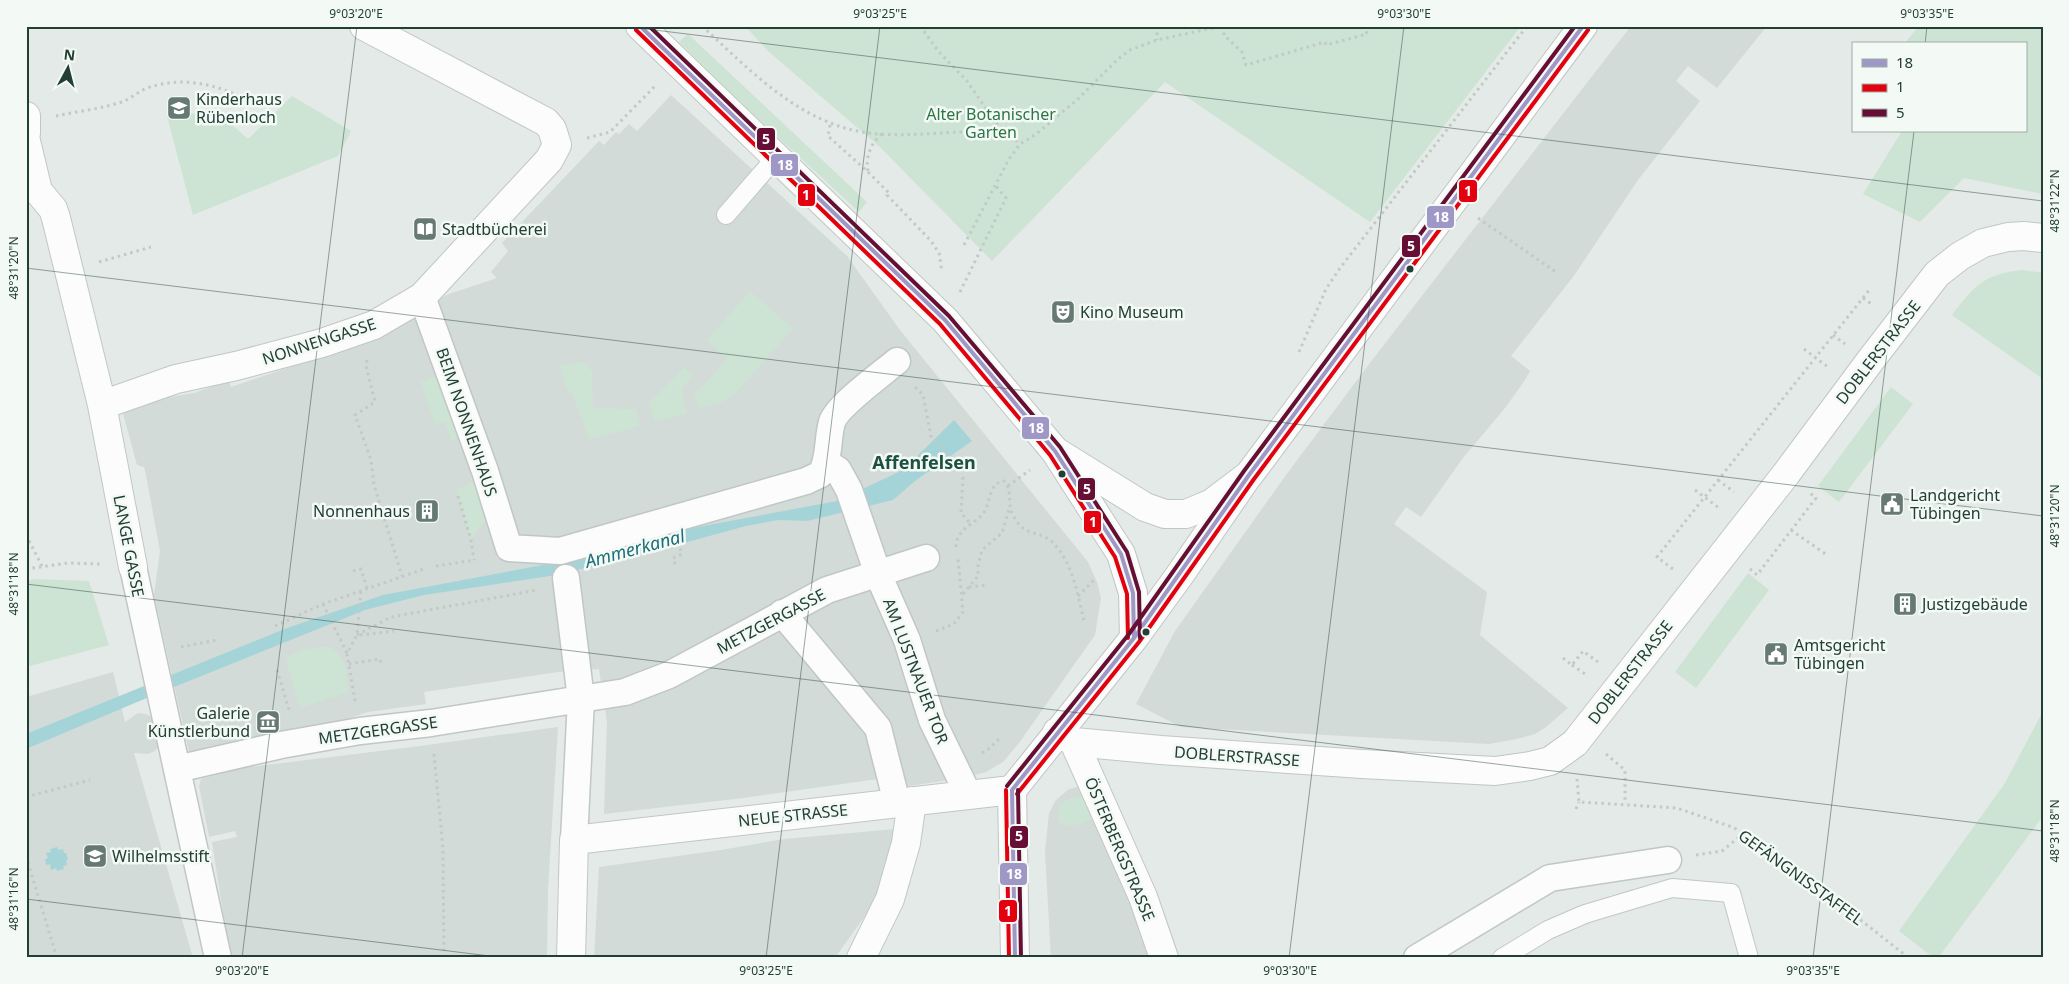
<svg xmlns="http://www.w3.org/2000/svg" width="2069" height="984" font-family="'Noto Sans',sans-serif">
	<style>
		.built { fill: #d2dbd7 }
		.green { fill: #cde3d3 }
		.water { fill: #a5d4d8 }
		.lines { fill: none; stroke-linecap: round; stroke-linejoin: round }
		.service-casing { stroke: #c1c7c4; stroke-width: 20 }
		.pedestrian-casing { stroke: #c1c7c4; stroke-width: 29 }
		.minor-casing { stroke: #c1c7c4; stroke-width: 30 }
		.tertiary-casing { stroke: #c1c7c4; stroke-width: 30 }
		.secondary-casing { stroke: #c0c7c4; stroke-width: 30 }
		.path { stroke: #c1cac5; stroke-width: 3; stroke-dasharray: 2.5 4; stroke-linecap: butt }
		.service { stroke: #fbfcfb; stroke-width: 18 }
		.pedestrian { stroke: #fbfcfb; stroke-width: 26 }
		.minor { stroke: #fbfcfb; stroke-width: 28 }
		.tertiary { stroke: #fbfcfb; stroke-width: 28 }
		.secondary { stroke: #fbfcfb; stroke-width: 28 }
		.bus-1-casing { stroke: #f3f9f5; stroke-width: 8 }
		.bus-2-casing { stroke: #f3f9f5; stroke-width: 8 }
		.bus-3-casing { stroke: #f3f9f5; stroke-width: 8 }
		.bus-1 { stroke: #9f97c5; stroke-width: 4 }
		.bus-2 { stroke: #e3000f; stroke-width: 4 }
		.bus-3 { stroke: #660e34; stroke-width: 4 }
		.ticks { fill: none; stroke: #223e35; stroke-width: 1; stroke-opacity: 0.45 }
		.bus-dot { fill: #223e35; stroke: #f3f9f5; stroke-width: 2 }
		.labels { text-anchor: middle; stroke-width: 5; stroke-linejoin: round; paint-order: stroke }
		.poi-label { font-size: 16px; fill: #223e35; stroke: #f3f9f5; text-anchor: start }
		.park-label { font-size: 16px; fill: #2c7545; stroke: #f3f9f5 }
		.street-label { font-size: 16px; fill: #223e35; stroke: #f3f9f5 }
		.neighbourhood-label { font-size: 18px; font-weight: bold; fill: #1e5041; stroke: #f3f9f5 }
		.water-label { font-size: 18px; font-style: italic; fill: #1c6e7a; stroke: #f3f9f5 }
		.line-badge { stroke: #f3f9f5; stroke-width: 2 }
		.badge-label { font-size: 14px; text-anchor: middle; font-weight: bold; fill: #fff }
		.neatline { fill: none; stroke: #223e35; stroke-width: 2 }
		.ticks-label { font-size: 12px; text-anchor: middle; fill: #223e35 }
	</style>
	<rect width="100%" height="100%" fill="#e4eae7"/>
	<path class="built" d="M1631,26H1767L1717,88L1688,66L1676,81L1700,101L1638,180L1573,277L1511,356L1530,371L1525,380L1505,408L1463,458L1421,517L1406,507L1394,524L1487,592L1480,635L1568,708L1546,727L1535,734L1517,739L1489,744L1181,727L1136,704L1175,631L1286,475L1366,368Z
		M671,95L847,256L900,330L1088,562L1097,582L1101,598L1095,635L1019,743L1003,762L986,772L963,778L895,788L878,779L743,798L604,814L607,722L599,669L558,672L424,692L426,704L368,712L312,731L244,739L189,752L154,595L160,551L146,475L144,467L137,465L122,410L168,393L169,397L194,393L229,381L231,387L290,367L353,340L449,294L497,278L491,272L508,251L502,243L599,141L604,145L616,132L619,134L629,124L637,131Z
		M113,672L125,722L138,713L146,714L154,718L160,745L155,751L148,754L134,753L193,958H26V697Z
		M558,727L548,889L547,958H230L212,842L237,837L235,831L209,837L199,786L201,779L242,768L420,746Z
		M1092,783L1164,958H1051L1045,852L1049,813L1056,800L1069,789Z
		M895,829L887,864L872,906L837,955L780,958H594L599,867L721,850L784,839Z"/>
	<path class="green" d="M745,26H1521L1370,222L1165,82L992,261L880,147L768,51Z
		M1919,26H2043V194L1964,178L1920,222L1863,194L1902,131H2025V44H1904Z
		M688,34L867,202L859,212L744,106L679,42Z
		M292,96L351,131L338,156L193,215L167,116C207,111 218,111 248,139Z
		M2023,270L2043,273V379L1952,315C1975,285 1984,274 2023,270Z
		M750,291L793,329L734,395L726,400L699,409L694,395L727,359L707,340Z
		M584,361L592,371L593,408L636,409L640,426L589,440L572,392L566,389L560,366Z
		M684,367L693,375L681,390L687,413L654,422L649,403Z
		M436,376L461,437L451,441L445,422L435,425L421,382Z
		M1891,387L1913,404L1839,502L1818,486Z
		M475,482L487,519L471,540L456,489Z
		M1748,573L1769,590L1696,688L1675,672Z
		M34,579L89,581L109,645L26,667V582Z
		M328,646C348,656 346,672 349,692L300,708L285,657L305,649Z
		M2043,711V816L1938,958H1934L1899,931L2005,783Z
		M1084,796L1097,814C1087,824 1073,828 1060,823C1053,801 1066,800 1084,796Z"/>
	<path class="water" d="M954,420L972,441L915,481L893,500L807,521L778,520L746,526L625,559L550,576L424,595L365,610L142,700L26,749V734L287,628L383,595L602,554L687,529L837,501L903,470Z
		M57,847L58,850L63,849L64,853H66L68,859L66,860L67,865L63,866L64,869L57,871L56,868L51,870L50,864L46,865L45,859L48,858L46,853L51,852L50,849Z"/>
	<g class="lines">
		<defs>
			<path id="service" d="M726,215L777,156
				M1502,958L1548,930L1585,914L1672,888L1731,893L1749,958"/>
			<path id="pedestrian" d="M422,297L485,471L509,548L560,551L806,481L821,474C830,458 827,440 832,422C837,406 883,373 897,361
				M827,463L838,470L849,490L878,574L907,640L932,720L968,794
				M133,567L218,958
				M566,578L581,699L625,692L669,675L827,590L926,558
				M782,613L878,728L897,803
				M177,769L281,745L360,731L431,723L581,699L574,840
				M1417,958L1550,878L1668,860"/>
			<path id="minor" d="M26,116V133
				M26,141L38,191L53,209L56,218L102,405L133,567
				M102,405L176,379L236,366L322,343L374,325L422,297L549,160L557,145L552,129L546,122L364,26
				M1057,732L1074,742L1161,750L1362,764L1495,771L1530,766L1550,761L1575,743L1786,474L1870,361L1937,274L1960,256L1983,243L2008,237L2024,236L2043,238
				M1074,742L1143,897L1164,958
				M571,958L574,840L1012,790
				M861,958L890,899L906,843L912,801"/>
			<path id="tertiary" d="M1055,451L1121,554L1133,593L1134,638
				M1015,958L1012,790L1134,638L1179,576L1245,480"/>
			<path id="secondary" d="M640,26L945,320L1055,451L1145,507L1165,514H1186L1198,509L1212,503L1249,475L1583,26"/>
		</defs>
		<use href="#service" class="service-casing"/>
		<use href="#pedestrian" class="pedestrian-casing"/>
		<use href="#minor" class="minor-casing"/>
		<use href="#tertiary" class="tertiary-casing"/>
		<use href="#secondary" class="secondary-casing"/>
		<path class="path" d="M702,26C753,73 804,128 877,134C920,137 963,129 1007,132
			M920,26L939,52L967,81L996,123L1020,144
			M936,26H940
			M1157,26V40
			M1223,26L1224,35L1242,52L1246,65L1325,42L1326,45L1367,34L1365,26
			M56,116C78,111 103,109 124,101C132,98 139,91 147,88C185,75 220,85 253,103
			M830,125L828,136L868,172L889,193L887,195L931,241L939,253L942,272
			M587,138L610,132L657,84
			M868,171C865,158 871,142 882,134
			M1478,218L1556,272
			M964,245L1009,159L1020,144L1035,135L1078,99L1118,59L1130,50L1157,40L1222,26
			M99,262L151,247
			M960,292L1006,198L995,185
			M1863,298L1873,305
			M1833,335L1845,344
			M1804,349L1828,367
			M1299,352L1326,289L1340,268L1527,26
			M367,360L366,366L375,402L355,415L371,460L374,485L402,576
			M915,387L923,395L931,436L950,457
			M963,477L961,513L970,523
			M1718,480L1734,492
			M1008,486L1030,470
			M1695,490L1719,508
			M458,496L471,540L474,560
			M1791,530L1827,555
			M26,535L42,566
			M956,547C957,529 971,526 982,515C992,505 986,484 1004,481C1012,489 1008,499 1011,510C1012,514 1015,519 1018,523C1026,535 1041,532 1051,541C1072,560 1078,595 1084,621
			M675,564L673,558L682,554L680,548
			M436,566L475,560
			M26,569L68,563L100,564
			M1673,569L1657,557L1870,289
			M1750,569L1757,575L1816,498L1810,493
			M353,571L361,569L367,588
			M969,587L988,585
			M963,594L978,576V565L982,550L1002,533L1010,506
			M1078,596L1095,579
			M323,604L347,653
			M275,626L323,604L427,568
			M936,631L954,624L963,612L958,558
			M357,635L391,617L537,590
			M360,635L394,631
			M181,647L217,640
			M1563,658L1572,665L1583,651L1598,662
			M349,664L380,659L381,665
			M1572,665L1588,676
			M277,670L290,713
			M355,701L347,654L357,635L361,590
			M982,753L990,748L1002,736
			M434,754L443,849L444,958
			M1606,754L1625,770V804
			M1577,779L1579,802L1677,808L1732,827L1744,833L1802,874L1909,958
			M26,797L90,780
			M1576,809L1579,802
			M1696,855L1722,851L1744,833
			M26,856L57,958"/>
		<use href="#service" class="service"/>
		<use href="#pedestrian" class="pedestrian"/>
		<use href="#minor" class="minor"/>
		<use href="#tertiary" class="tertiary"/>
		<use href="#secondary" class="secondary"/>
		<defs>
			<path id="bus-1" d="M640,26L945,320L1055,451L1121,554L1133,593L1134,638
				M1012,790L1134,638L1249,475L1583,26
				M1012,790L1015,958"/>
			<path id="bus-2" d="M636,30L940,324L1050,455L1115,557L1127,594L1128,638
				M1006,790L1009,958
				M1017,794L1139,642L1254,479L1588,30"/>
			<path id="bus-3" d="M649,26L949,316L1060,447L1127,552L1139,592L1140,638
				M1007,786L1129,634L1244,471L1575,26
				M1018,790L1021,958"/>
		</defs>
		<use href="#bus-1" class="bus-1-casing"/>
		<use href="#bus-2" class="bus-2-casing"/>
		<use href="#bus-3" class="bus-3-casing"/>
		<use href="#bus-1" class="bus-1"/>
		<use href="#bus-2" class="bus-2"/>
		<use href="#bus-3" class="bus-3"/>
	</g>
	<path class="ticks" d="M622,26L2043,201M1925,44L1927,26M26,268L2043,516M26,584L2043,831M26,899L506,958M242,958L357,26M766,958L880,26M1289,958L1404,26M1813,958L1914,131"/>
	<defs>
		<symbol id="school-square" viewBox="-11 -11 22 22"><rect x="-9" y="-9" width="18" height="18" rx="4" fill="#667a73" stroke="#f3f9f5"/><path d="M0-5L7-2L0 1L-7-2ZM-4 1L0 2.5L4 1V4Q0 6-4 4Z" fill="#fff"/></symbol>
		<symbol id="library-square" viewBox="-11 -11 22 22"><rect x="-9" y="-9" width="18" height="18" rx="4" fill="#667a73" stroke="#f3f9f5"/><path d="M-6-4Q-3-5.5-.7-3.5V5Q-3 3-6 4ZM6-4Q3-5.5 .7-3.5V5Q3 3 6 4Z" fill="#fff"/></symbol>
		<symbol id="theatre-square" viewBox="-11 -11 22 22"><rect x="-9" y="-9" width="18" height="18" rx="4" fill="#667a73" stroke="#f3f9f5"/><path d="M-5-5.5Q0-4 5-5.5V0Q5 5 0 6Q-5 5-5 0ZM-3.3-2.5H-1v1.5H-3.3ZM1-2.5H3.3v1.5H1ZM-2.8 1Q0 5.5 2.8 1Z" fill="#fff"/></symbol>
		<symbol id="civic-square" viewBox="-11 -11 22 22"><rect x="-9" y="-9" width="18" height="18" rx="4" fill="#667a73" stroke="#f3f9f5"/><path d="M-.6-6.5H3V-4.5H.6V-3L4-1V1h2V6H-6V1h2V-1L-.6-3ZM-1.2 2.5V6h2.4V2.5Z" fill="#fff"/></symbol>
		<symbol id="building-square" viewBox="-11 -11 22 22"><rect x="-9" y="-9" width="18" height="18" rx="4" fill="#667a73" stroke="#f3f9f5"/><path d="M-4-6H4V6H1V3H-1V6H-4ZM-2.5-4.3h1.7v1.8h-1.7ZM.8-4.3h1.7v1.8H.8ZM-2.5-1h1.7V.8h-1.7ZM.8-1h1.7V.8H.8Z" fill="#fff"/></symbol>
		<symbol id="museum-square" viewBox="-11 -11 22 22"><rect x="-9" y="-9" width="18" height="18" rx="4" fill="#667a73" stroke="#f3f9f5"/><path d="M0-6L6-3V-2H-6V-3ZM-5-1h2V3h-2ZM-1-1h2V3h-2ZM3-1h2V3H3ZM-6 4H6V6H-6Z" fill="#fff"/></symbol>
		<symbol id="university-square" viewBox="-11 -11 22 22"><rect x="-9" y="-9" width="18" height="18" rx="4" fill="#667a73" stroke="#f3f9f5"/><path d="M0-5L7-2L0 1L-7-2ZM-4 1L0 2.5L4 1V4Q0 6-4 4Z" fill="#fff"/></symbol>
	</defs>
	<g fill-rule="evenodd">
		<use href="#school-square" x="165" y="94" width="28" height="28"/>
		<use href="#library-square" x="411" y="215" width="28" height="28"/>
		<use href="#theatre-square" x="1049" y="298" width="28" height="28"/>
		<use href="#civic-square" x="1878" y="490" width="28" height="28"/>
		<use href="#building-square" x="413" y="497" width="28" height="28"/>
		<use href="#building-square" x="1891" y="590" width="28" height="28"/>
		<use href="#civic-square" x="1762" y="640" width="28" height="28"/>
		<use href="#museum-square" x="254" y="708" width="28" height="28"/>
		<use href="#university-square" x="81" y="842" width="28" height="28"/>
	</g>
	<g class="bus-dot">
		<circle cx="1410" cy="269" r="4.5"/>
		<circle cx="1062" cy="474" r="4.5"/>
		<circle cx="1146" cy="632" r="4.5"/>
	</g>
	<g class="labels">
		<g class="poi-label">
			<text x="196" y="105">Kinderhaus<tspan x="196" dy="18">Rübenloch</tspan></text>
			<text x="442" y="235">Stadtbücherei</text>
			<text x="1080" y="318">Kino Museum</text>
			<text x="1910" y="501">Landgericht<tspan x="1910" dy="18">Tübingen</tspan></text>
			<text x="410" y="517" text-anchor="end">Nonnenhaus</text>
			<text x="1922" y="610">Justizgebäude</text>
			<text x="1794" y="651">Amtsgericht<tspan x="1794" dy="18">Tübingen</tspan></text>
			<text x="250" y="719" text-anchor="end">Galerie<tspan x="250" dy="18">Künstlerbund</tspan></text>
			<text x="112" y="862">Wilhelmsstift</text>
		</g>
		<g class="park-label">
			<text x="991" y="120">Alter Botanischer<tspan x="991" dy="18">Garten</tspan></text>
		</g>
		<g class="street-label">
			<text transform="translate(319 341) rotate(-18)" y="6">NONNENGASSE</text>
			<text transform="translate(1878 352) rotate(-52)" y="6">DOBLERSTRASSE</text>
			<text transform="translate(467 422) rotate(71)" y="6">BEIM NONNENHAUS</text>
			<text transform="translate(129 546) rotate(79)" y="6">LANGE GASSE</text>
			<text transform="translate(771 621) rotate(-28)" y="6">METZGERGASSE</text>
			<text transform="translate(916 671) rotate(69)" y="6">AM LUSTNAUER TOR</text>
			<text transform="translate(1630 672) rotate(-52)" y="6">DOBLERSTRASSE</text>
			<text transform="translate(378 730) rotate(-8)" y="6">METZGERGASSE</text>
			<text transform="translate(1237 756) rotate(4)" y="6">DOBLERSTRASSE</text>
			<text transform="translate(793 815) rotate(-6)" y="6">NEUE STRASSE</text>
			<text transform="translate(1120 849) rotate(67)" y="6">ÖSTERBERGSTRASSE</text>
			<text transform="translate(1801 877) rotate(36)" y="6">GEFÄNGNISSTAFFEL</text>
		</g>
		<g class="neighbourhood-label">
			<text x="924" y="469">Affenfelsen</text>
		</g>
		<g class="water-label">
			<text transform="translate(635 549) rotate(-15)" y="6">Ammerkanal</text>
		</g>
	</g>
	<g class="line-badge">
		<rect x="756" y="127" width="20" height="24" rx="5" fill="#660e34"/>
		<rect x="770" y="153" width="29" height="24" rx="5" fill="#9f97c5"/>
		<rect x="1458" y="179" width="20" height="24" rx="5" fill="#e3000f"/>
		<rect x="797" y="183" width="19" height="24" rx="5" fill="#e3000f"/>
		<rect x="1426" y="205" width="29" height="24" rx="5" fill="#9f97c5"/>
		<rect x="1401" y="234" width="20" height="24" rx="5" fill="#660e34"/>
		<rect x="1021" y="416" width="29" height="24" rx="5" fill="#9f97c5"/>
		<rect x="1077" y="477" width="19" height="24" rx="5" fill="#660e34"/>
		<rect x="1083" y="510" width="19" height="24" rx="5" fill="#e3000f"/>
		<rect x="1009" y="825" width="20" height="24" rx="5" fill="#660e34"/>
		<rect x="999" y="862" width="29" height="24" rx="5" fill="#9f97c5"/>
		<rect x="998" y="899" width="20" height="24" rx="5" fill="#e3000f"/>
	</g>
	<g class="badge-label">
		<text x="766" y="144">5</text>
		<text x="785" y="170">18</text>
		<text x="1468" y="196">1</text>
		<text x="806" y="200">1</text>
		<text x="1441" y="222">18</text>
		<text x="1411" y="251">5</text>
		<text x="1036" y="433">18</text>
		<text x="1087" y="494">5</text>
		<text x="1093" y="527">1</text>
		<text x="1019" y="841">5</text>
		<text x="1014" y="879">18</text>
		<text x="1008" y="916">1</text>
	</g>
	<rect width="2069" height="984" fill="none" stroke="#f3f9f5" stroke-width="55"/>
	<rect x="1852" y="42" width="175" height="90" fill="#f3f9f5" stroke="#9faea8"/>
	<rect x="1862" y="59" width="25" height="8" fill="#9f97c5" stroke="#9faea8"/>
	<text x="1896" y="68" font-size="15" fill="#223e35">18</text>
	<rect x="1862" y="84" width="25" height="8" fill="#e3000f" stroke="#9faea8"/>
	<text x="1896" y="92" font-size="15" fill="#223e35">1</text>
	<rect x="1862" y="109" width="25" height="8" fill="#660e34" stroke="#9faea8"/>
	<text x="1896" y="118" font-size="15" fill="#223e35">5</text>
	<g transform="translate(68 68) rotate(7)" stroke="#f3f9f5" stroke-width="4" paint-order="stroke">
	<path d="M0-4L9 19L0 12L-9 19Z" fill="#223e35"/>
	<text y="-8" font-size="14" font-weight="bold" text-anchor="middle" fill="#223e35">N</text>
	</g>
	<rect x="28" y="28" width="2014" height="928" class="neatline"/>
	<g class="ticks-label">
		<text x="356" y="18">9°03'20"E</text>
		<text x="880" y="18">9°03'25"E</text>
		<text x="1404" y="18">9°03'30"E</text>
		<text x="1927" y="18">9°03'35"E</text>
		<text transform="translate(2055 201) rotate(-90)" y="4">48°31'22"N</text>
		<text transform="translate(14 268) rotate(-90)" y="4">48°31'20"N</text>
		<text transform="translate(2055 516) rotate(-90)" y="4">48°31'20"N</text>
		<text transform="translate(14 584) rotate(-90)" y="4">48°31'18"N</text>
		<text transform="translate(2055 831) rotate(-90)" y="4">48°31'18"N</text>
		<text transform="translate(14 899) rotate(-90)" y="4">48°31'16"N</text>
		<text x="242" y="975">9°03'20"E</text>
		<text x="766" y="975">9°03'25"E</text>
		<text x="1290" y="975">9°03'30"E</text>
		<text x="1813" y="975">9°03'35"E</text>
	</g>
</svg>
